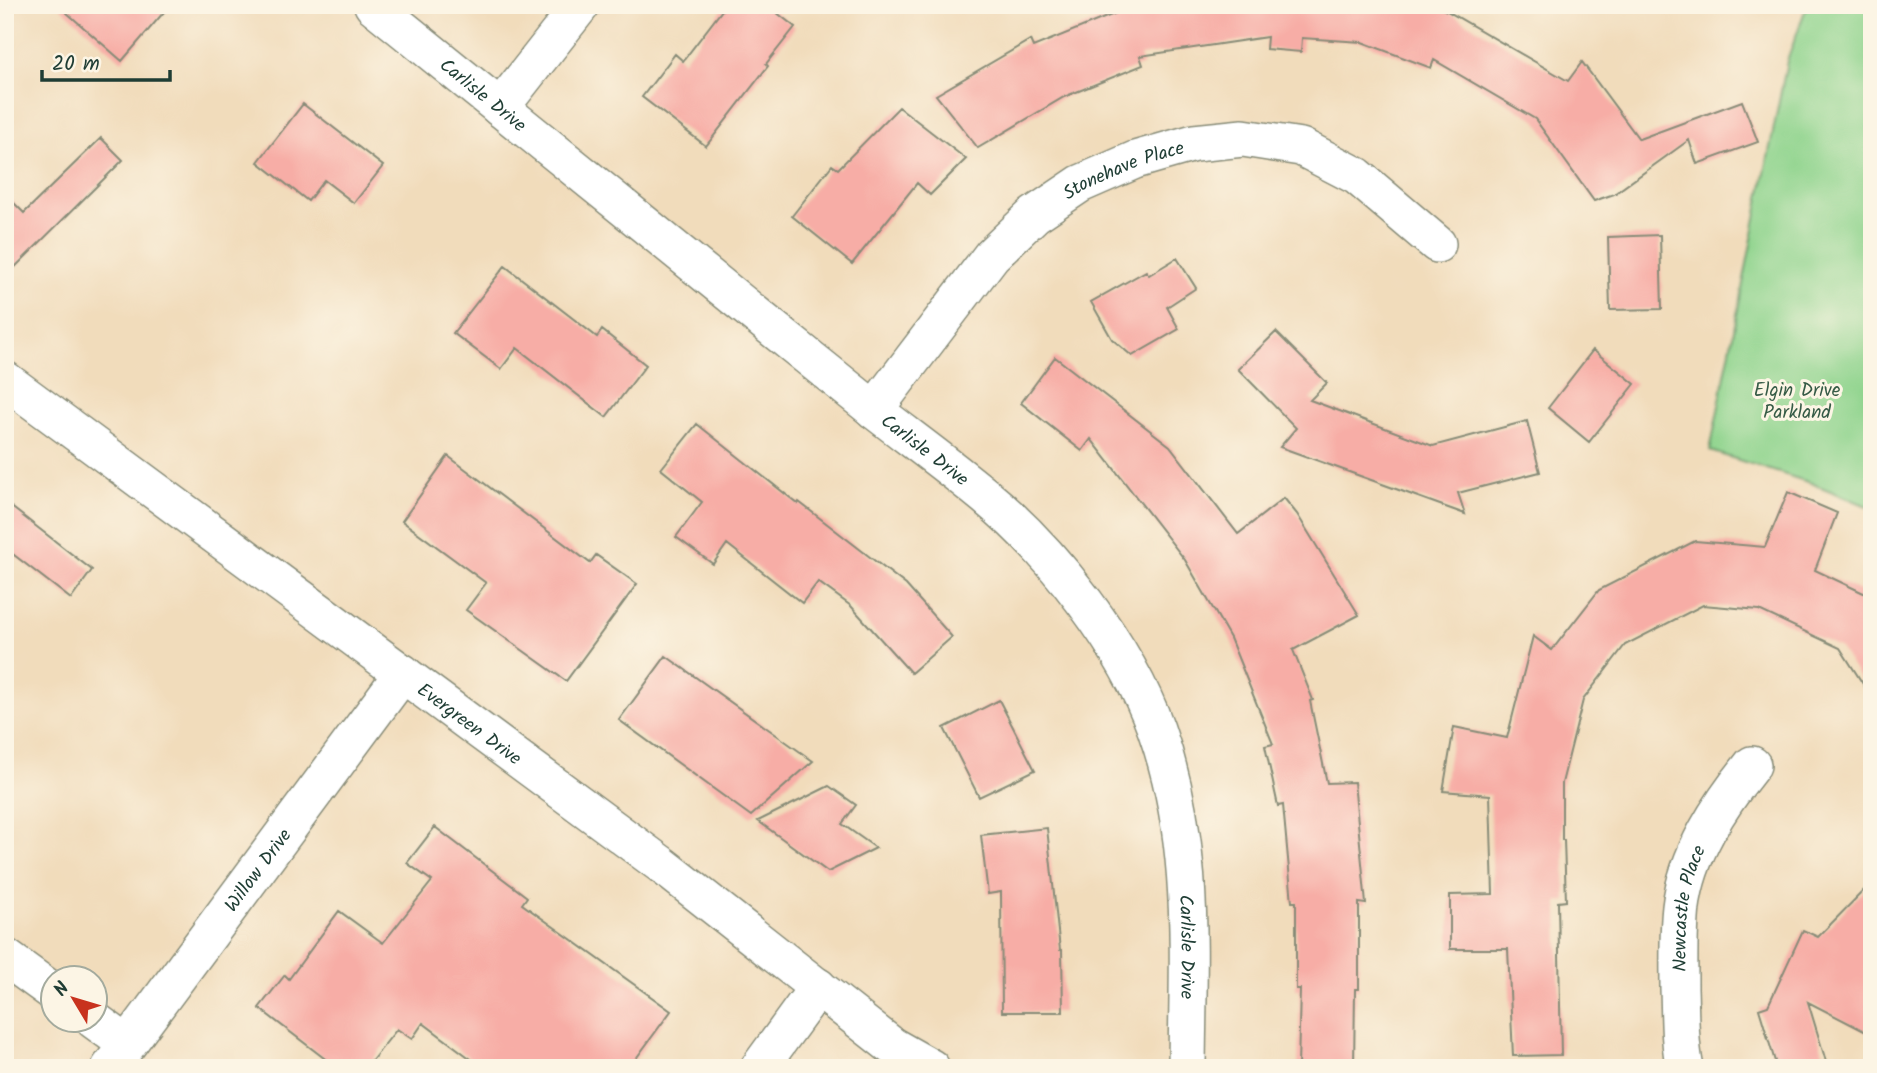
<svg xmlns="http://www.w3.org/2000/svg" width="1877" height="1073" font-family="Kalam,sans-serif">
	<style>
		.green { fill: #90d48e; stroke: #588861; stroke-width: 2 }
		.building { fill: #f7ada6 }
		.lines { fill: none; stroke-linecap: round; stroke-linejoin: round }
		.street-casing { stroke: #888c78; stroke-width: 40 }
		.street { stroke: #fff; stroke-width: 37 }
		.labels { text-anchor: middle; stroke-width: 6; stroke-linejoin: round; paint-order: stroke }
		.street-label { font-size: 19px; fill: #1f3d34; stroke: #fcf5e5 }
		.park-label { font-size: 19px; fill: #365b46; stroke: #fcf5e5 }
	</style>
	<rect width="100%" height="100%" fill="#fcf5e5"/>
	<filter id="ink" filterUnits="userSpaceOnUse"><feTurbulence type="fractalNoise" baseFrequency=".0143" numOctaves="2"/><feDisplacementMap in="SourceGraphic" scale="14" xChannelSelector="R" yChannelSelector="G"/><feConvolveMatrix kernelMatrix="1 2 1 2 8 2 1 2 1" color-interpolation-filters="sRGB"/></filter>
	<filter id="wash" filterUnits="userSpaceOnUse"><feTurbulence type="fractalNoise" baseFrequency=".00686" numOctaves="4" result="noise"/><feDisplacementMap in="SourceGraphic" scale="28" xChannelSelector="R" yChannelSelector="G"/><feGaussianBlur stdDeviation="1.57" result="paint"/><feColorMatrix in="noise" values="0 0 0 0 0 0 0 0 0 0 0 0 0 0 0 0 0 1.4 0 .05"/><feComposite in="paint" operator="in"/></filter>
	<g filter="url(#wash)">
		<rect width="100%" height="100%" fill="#f1dcbb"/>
		<path class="green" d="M1807,5H1872V508L1811,483L1710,451L1787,61Z"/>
		<g id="blocks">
			<path class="building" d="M58,5H170L122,61Z
				M726,5H767L795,27L766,64L768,66L706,146L642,97L675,54L683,61Z
				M1136,5H1433L1447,11L1568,81L1582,62L1639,139L1742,101L1758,142L1697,164L1689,140L1614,194L1594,201L1535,119L1434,60L1431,68L1362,42L1302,38L1301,52L1266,49L1267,37L1140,56L1143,65L1064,97L978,148L936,95L1030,40L1033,47Z
				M303,104L383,166L354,203L324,180L308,201L258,162Z
				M899,107L966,159L930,195L917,183L852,264L792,216L832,165L838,169Z
				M101,138L123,160L5,277V194L24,213Z
				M1660,235L1662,309L1610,310L1608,237Z
				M1177,258L1196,288L1167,307L1179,329L1132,356L1112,339L1091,302L1146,271L1149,275Z
				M505,266L597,337L602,330L646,365L606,417L517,348L501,369L453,333Z
				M1276,332L1327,383L1310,400L1433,446L1527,421L1540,472L1458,493L1465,514L1280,447L1296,428L1238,369Z
				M1593,350L1635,384L1589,442L1548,408Z
				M1055,357L1170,446L1238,534L1284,498L1297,514L1359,615L1293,650L1313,700L1310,701L1327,783L1354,782L1366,904L1359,903V989H1355L1354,1068H1298L1300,989H1296V902H1292L1283,805L1278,806L1265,746L1273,744L1230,638L1185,560L1091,439L1082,451L1021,403Z
				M697,424L798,504L799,502L906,585L952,637L911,673L851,606L818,582L802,603L727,544L713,564L676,537L702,502L661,469Z
				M448,456L590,563L596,555L637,584L566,681L466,610L486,583L402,521Z
				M1788,492L1837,513L1815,570L1872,597V698L1840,648L1759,610L1703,605L1625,645L1583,700L1562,783V840H1564L1566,901L1558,902L1561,1055L1513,1056L1508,949H1450V895L1493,894L1490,795L1443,791L1454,727L1507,738L1533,636L1552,650L1599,590L1695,541L1765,547Z
				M5,502L92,570L71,599L5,548Z
				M666,656L813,761L751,816L619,720Z
				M999,700L1035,770L979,797L944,728Z
				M829,786L856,805L842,824L876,848L828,872L758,821Z
				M435,827L527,897L522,904L671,1011L629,1068H483L423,1023L412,1039L397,1029L366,1068H337L259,1008L285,975L289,979L339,911L383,943L432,881L407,863Z
				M1047,828L1060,950H1062L1063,1012H1002L1001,892L988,894L981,835Z
				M1872,882V1035L1808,1002L1828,1068H1777L1759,1009L1768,1006L1803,930L1818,937Z"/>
		</g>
	</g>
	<g filter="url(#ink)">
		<use href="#blocks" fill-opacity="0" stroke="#888c78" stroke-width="2"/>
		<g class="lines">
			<defs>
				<g id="street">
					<path id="s1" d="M373,5C503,110 632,214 761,319C800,350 839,382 878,413C913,440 950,467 985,496C1053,552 1126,646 1156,729C1196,841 1188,952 1187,1068"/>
					<path d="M500,108L581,5"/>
					<path id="s2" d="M5,380L662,865L892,1046L931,1068"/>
					<path id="s3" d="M874,410L992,255L1034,215L1080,184L1135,160L1194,143L1243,138L1301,147L1357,176L1437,244"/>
					<path d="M5,957L52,991"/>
					<path d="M94,1020L127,1044"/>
					<path id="s4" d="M110,1068L403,673"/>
					<path d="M759,1068L818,987"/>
					<path id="s5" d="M1685,1068C1679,1042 1680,1014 1679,988C1679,961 1678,934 1681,907C1687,854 1720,805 1752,765"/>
				</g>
			</defs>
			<use href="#street" class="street-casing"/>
			<use href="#street" class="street"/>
		</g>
	</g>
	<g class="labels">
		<g class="street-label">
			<text dy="7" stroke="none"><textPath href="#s1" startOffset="142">Carlisle Drive</textPath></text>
			<text dy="7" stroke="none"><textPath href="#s3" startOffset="354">Stonehave Place</textPath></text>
			<text dy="7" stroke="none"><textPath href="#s1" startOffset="709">Carlisle Drive</textPath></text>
			<text dy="7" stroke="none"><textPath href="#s2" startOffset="578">Evergreen Drive</textPath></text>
			<text dy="7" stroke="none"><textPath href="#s4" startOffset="247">Willow Drive</textPath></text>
			<text dy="7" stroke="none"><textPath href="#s5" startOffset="161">Newcastle Place</textPath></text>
			<text dy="7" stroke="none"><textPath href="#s1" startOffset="1298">Carlisle Drive</textPath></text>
		</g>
		<g class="park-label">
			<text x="1797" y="396">Elgin Drive<tspan x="1797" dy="22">Parkland</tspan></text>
		</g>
	</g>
	<rect width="1877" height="1073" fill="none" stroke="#fcf5e5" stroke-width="28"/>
	<g transform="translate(74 999) rotate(308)"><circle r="33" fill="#fcf5e5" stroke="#a4ab9e" stroke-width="2"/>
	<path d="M0-5L12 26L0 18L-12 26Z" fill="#c8321e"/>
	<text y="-10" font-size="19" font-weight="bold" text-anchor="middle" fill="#1f3d34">N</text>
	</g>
	<path d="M42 70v10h128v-10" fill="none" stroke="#1f3d34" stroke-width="3.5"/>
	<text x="52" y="70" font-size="21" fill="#1f3d34" stroke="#fcf5e5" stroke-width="5" paint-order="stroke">20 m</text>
</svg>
